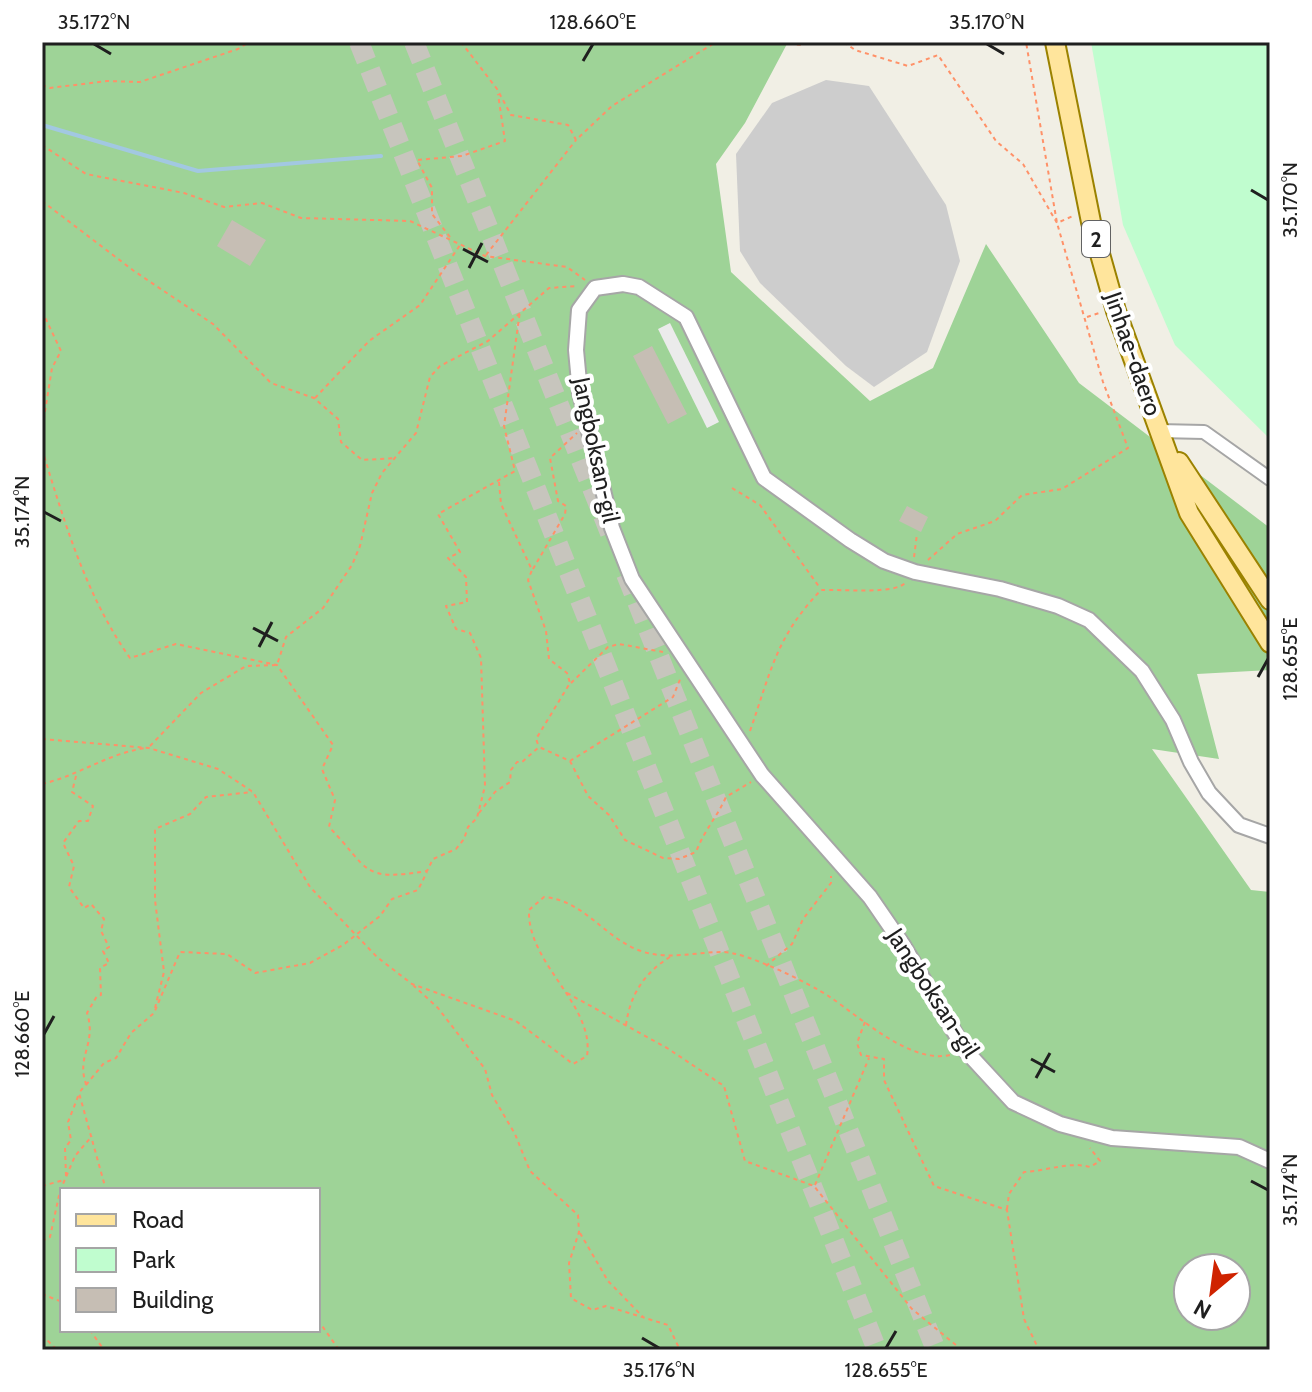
<svg xmlns="http://www.w3.org/2000/svg" width="1312" height="1392" font-family="Cabin,sans-serif">
	<style>
		.religious { fill: #cdcdcd }
		.forest { fill: #9ed397; fill-rule: evenodd }
		.park { fill: #c0fdcf }
		.parking { fill: #ebebeb }
		.lines { fill: none; stroke-linecap: round; stroke-linejoin: round }
		.stream { stroke: #a2c8e1; stroke-width: 4 }
		.building { fill: #c6beb4 }
		.trunk-tunnel { stroke: #c7c5bd; stroke-width: 20; stroke-dasharray: 20 10; stroke-linecap: butt }
		.minor-casing { stroke: #a6a6a6; stroke-width: 16 }
		.tertiary-casing { stroke: #a6a6a6; stroke-width: 18 }
		.primary-casing { stroke: #9b8200; stroke-width: 22 }
		.path { stroke: #ff9168; stroke-width: 2; stroke-dasharray: 4 4; stroke-linecap: butt }
		.minor { stroke: #fff; stroke-width: 12 }
		.tertiary { stroke: #fff; stroke-width: 14 }
		.primary { stroke: #ffe59c; stroke-width: 18 }
		.ticks { fill: none; stroke: #1f1f1f; stroke-width: 3 }
		.labels { text-anchor: middle; stroke-width: 8; stroke-linejoin: round; paint-order: stroke }
		.shield { fill: #fff; stroke: #626262; stroke-width: 2 }
		.shield-label { font-size: 22px; font-weight: bold; fill: #1f1f1f }
		.street-label { font-size: 24px; fill: #1f1f1f; stroke: #fff }
		.neatline { fill: none; stroke: #1f1f1f; stroke-width: 3 }
		.ticks-label { font-size: 20px; text-anchor: middle; fill: #1f1f1f }
	</style>
	<rect width="100%" height="100%" fill="#f1efe5"/>
	<path class="religious" d="M826,80L869,86L946,205L960,261L927,352L874,387L846,366L760,283L740,251L736,154L772,103Z"/>
	<path class="forest" d="M42,42H788L745,123L716,164L731,272L870,401L933,368L986,244L1079,383L1270,528V670L1197,674L1219,759L1152,749L1251,890L1270,892V1350H42ZM62,1190H318V1330H62ZM1188,1268H1236V1316H1188Z"/>
	<path class="park" d="M1091,42H1270V439L1175,345L1123,225Z"/>
	<path class="parking" d="M670,323L719,422L707,428L658,329Z"/>
	<g class="lines">
		<path class="stream" d="M42,125L198,171L381,156"/>
	</g>
	<path class="building" d="M232,220L266,240L250,266L217,246Z
		M652,346L687,414L668,424L633,356Z
		M907,506L928,517L921,532L899,521Z"/>
	<g class="lines">
		<path class="trunk-tunnel" d="M359,42L877,1350
			M414,42L610,533
			M626,574L936,1350"/>
		<defs>
			<path id="minor" d="M1159,431L1204,432L1270,479"/>
			<path id="tertiary" d="M1270,836L1239,825L1209,793L1191,762L1173,720L1142,671L1089,620L1058,606L1000,589L915,572L884,561L850,540L764,478L686,317L639,287L623,284L595,288L579,310L576,350L580,393L612,528L632,579L762,775L870,897L903,945L965,1050L1013,1102L1060,1124L1112,1138L1239,1147L1270,1161"/>
			<path id="primary" d="M1055,42L1091,222L1116,311L1189,513L1270,643
				M1179,462L1270,600"/>
		</defs>
		<use href="#minor" class="minor-casing"/>
		<use href="#tertiary" class="tertiary-casing"/>
		<use href="#primary" class="primary-casing"/>
		<path class="path" d="M461,42L497,89L511,115L568,125L576,140L612,106L716,42
			M773,42L803,45L805,42
			M844,42L855,50L908,66L938,55L996,141L1023,164L1057,223L1073,216
			M42,85L50,88L107,81L140,82L238,49L249,42
			M42,145L86,174L184,193L224,207L262,203L301,218L410,221L485,256L567,267L585,280
			M42,201L134,271L213,324L271,383L314,398L338,419L341,442L362,460L395,458
			M450,237L432,214V188L417,160L462,156L505,141L498,94
			M486,255L576,140
			M42,311L61,351L52,368L42,430
			M1087,317L1099,313
			M315,398L369,341L420,305L460,245
			M42,449C64,521 86,596 130,658L176,644L277,665L333,745L322,769L335,800L329,827C370,869 360,882 427,871L433,859L456,849L464,839L468,827L477,818L485,786L481,658L470,633L456,629L446,606L467,602L466,577L448,558L460,552L438,514L515,471L504,426L520,311
			M499,482L501,504L532,570L528,580L546,631L549,659L567,673L570,683L536,739L539,747
			M732,488L760,505L820,588
			M914,557L917,534
			M928,560L957,534L995,521L1022,495L1062,489L1128,448L1103,382L1057,223L1026,42
			M533,569L565,514L566,506L558,501L550,458L577,433
			M571,683L608,647L619,644L663,652
			M750,731C771,671 776,637 821,590C841,589 896,595 906,582
			M42,739L149,748L218,769L253,792L310,887L377,957L412,984L516,1021L573,1064L587,1056C595,1005 527,964 529,910L544,897C583,900 603,936 638,950C666,961 694,952 723,952C746,952 809,983 830,997C861,1018 914,1067 953,1054
			M150,746L201,693L246,666L277,665L286,637L323,608L352,565L360,546L372,493L382,473L416,433L430,377L440,366L488,341L549,288L578,286
			M570,761L588,796L609,815L625,840L663,858L679,859L696,852C705,829 717,817 726,797L751,782
			M76,776L72,792L93,806L88,821H79L63,843L74,866L69,887L84,908L91,904L104,919L101,931L109,947L103,951L109,963L100,968L101,995L97,996L87,1013C97,1044 76,1056 86,1084L79,1093L106,1190
			M42,784C80,775 104,755 145,748
			M479,813L495,792L510,782L511,770L517,762H522L539,747L570,761L673,697L681,677
			M766,966L792,944L803,919L831,883V876
			M413,985L438,1008L485,1069L492,1095L515,1134L530,1171L578,1215L579,1232L569,1263L571,1298L592,1310L606,1306L668,1325L680,1350
			M567,993L667,1048L724,1086L745,1161L814,1186L912,1309L962,1350
			M155,1008L164,972L155,900V829L190,814L206,797L252,792
			M865,1022L857,1043L861,1055L884,1059V1080L934,1186L1007,1210L1024,1319L1039,1350
			M626,1025C630,995 644,973 670,957
			M86,1085L104,1063L116,1058L131,1033L154,1013L180,952L227,954L255,973L310,963L343,945L380,916L392,899L418,890L427,872
			M66,1176L65,1148L71,1140L68,1122L79,1094
			M815,1185L869,1058
			M42,1186L64,1180
			M1007,1209L1009,1194L1024,1172C1047,1171 1070,1161 1090,1167L1100,1161L1090,1148
			M580,1233L608,1281L643,1317
			M42,1241L50,1237L60,1191L75,1156L92,1136
			M42,1294L62,1302
			M318,1320L339,1350
			M90,1330L104,1350
			M42,1335L57,1350"/>
		<use href="#minor" class="minor"/>
		<use href="#tertiary" class="tertiary"/>
		<use href="#primary" class="primary"/>
	</g>
	<path class="ticks" d="M94,44L111,54M987,44L1004,54M583,61L593,44M1251,190L1268,200M463,249L488,262M469,268L482,243M44,512L61,521M253,628L278,641M259,647L272,622M1258,677L1268,659M44,1034L54,1016M1031,1059L1055,1072M1036,1078L1050,1053M1251,1181L1268,1190M642,1338L659,1348M886,1348L896,1331"/>
	<g class="labels">
		<rect class="shield" x="1082" y="221" width="28" height="36" rx="6"/>
		<g class="shield-label">
			<text x="1096" y="247">2</text>
		</g>
		<g class="street-label">
			<text transform="translate(1133 354) rotate(71)" y="8">Jinhae-daero</text>
			<text transform="translate(596 450) rotate(78)" y="8">Jangboksan-gil</text>
			<text transform="translate(933 993) rotate(57)" y="8">Jangboksan-gil</text>
		</g>
	</g>
	<rect width="1312" height="1392" fill="none" stroke="#ffffff" stroke-width="88"/>
	<rect x="60" y="1188" width="260" height="144" fill="#ffffff" stroke="#a5a5a5" stroke-width="2"/>
	<rect x="76" y="1214" width="40" height="12" fill="#ffe59c" stroke="#a5a5a5" stroke-width="2"/>
	<text x="132" y="1228" font-size="24" fill="#1f1f1f">Road</text>
	<rect x="76" y="1248" width="40" height="24" fill="#c0fdcf" stroke="#a5a5a5" stroke-width="2"/>
	<text x="132" y="1268" font-size="24" fill="#1f1f1f">Park</text>
	<rect x="76" y="1288" width="40" height="24" fill="#c6beb4" stroke="#a5a5a5" stroke-width="2"/>
	<text x="132" y="1308" font-size="24" fill="#1f1f1f">Building</text>
	<g transform="translate(1212 1292) rotate(209)"><circle r="38" fill="#ffffff" stroke="#a5a5a5" stroke-width="2"/>
	<path d="M0-6L14 30L0 20L-14 30Z" fill="#cf2300"/>
	<text y="-12" font-size="22" font-weight="bold" text-anchor="middle" fill="#1f1f1f">N</text>
	</g>
	<rect x="44" y="44" width="1224" height="1304" class="neatline"/>
	<g class="ticks-label">
		<text x="94" y="29">35.172°N</text>
		<text x="593" y="29">128.660°E</text>
		<text x="987" y="29">35.170°N</text>
		<text transform="translate(1290 200) rotate(-90)" y="7">35.170°N</text>
		<text transform="translate(22 512) rotate(-90)" y="7">35.174°N</text>
		<text transform="translate(1290 659) rotate(-90)" y="7">128.655°E</text>
		<text transform="translate(22 1034) rotate(-90)" y="7">128.660°E</text>
		<text transform="translate(1290 1190) rotate(-90)" y="7">35.174°N</text>
		<text x="659" y="1377">35.176°N</text>
		<text x="886" y="1377">128.655°E</text>
	</g>
</svg>
